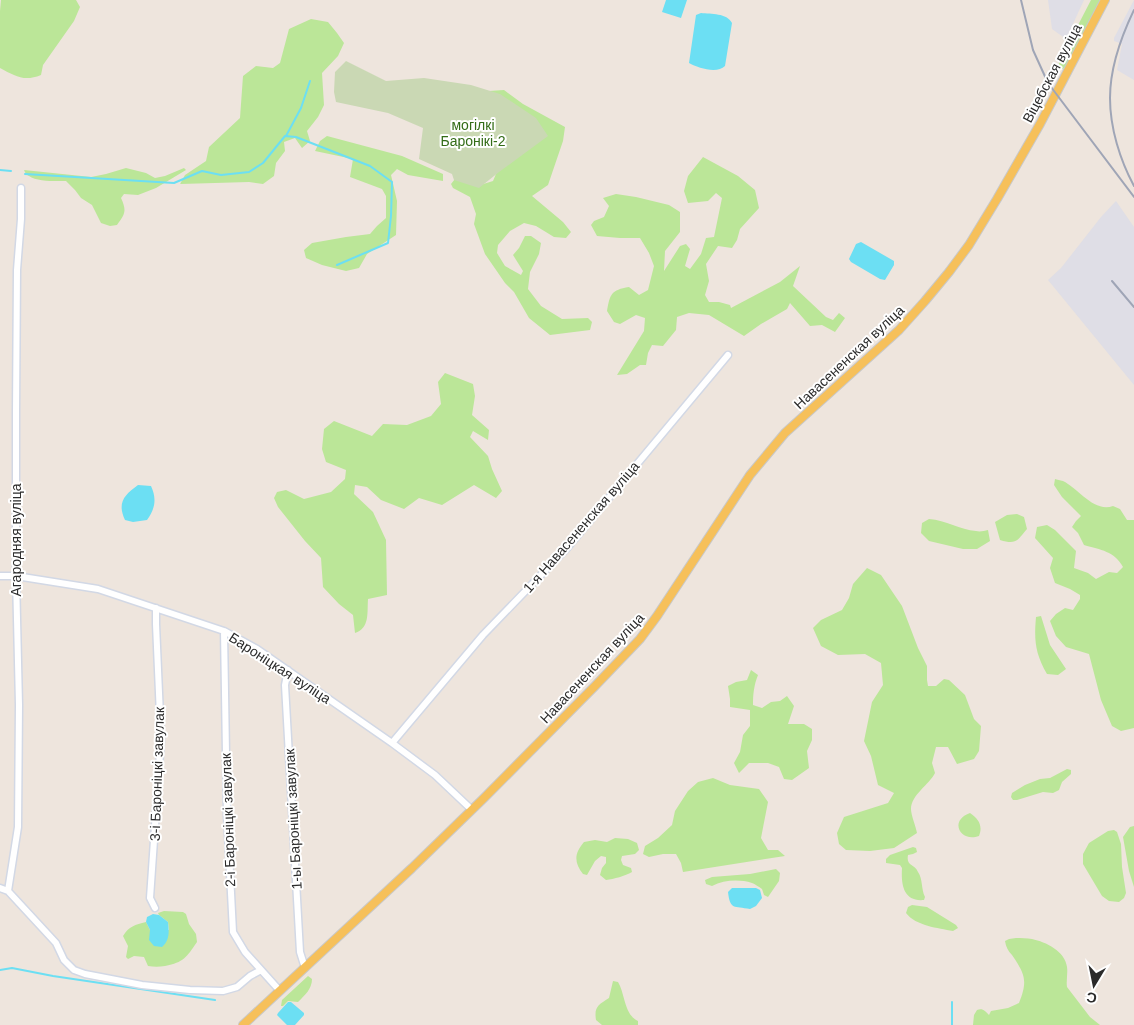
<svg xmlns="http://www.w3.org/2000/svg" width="1134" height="1025" font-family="Arial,sans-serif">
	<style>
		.industrial { fill: #dfdee6 }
		.green { fill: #bbe698 }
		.cemetery { fill: #cad8b4 }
		.water { fill: #6cdff3 }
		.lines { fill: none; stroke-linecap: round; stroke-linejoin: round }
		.stream { stroke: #6cdff3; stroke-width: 2 }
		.minor-casing { stroke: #d2d8e5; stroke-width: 9 }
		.major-casing { stroke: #c8c8c8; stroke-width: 10 }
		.minor { stroke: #fff; stroke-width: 6 }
		.major { stroke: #f6c05a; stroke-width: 8 }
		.rail { stroke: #9fa5b6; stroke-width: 2 }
		.labels { text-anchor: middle; stroke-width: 4; stroke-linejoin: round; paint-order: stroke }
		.street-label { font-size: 14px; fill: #2b2b2b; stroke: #fff }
		.park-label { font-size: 14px; fill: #336c17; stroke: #fff }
	</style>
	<rect width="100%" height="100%" fill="#eee5dd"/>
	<path class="industrial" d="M1048,0H1084L1066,39L1052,29Z
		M1134,0V80L1117,70L1122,44L1114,41V38Z
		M1116,201L1134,227V385L1048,280L1061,268L1101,217Z"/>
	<path class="green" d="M1,0H76L80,7L74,21L43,65L41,75C24,82 15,76 0,68V11Z
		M1091,0H1101L1066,68L1062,69L1059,68V62Z
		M311,19L328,22L337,33L344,43L338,56L322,73L324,105L318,117L307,131L310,141L302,148L295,138L284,142L285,151L276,163L274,176L263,184L249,182L180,184L185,175L206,161L209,147L240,118L243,76L256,66L273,68L280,63L289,29Z
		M504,90L523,104L565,127L563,141L548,185L532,196L563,222L571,232L566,238L554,237L536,226L524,223L510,231L498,245L497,253L505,266L521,275L523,271L513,255L519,248L525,236H531L541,243L539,254L530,272L528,289L541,306L562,319L588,318L592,322L590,330L550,335L529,318L514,292L505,283L485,254L474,224L476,214L470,197L453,188L451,184L455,179L477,186L493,181L504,155L474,92Z
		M327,136L402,156L443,174V181L408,175L397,169L391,175L397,201L396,235L367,254L359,268L346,271L322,265L306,258L304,250L312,243L346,237L370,234L377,226L386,218V196L382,189L350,177L353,159L315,151L320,141Z
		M703,157L738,176L755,190L759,208L740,229L737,240L732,248L718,246L706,264L709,281L705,295L709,302H719L730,305L731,308L780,282L800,266L793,286L826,317L833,320L839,313L845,318L835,332L822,325L810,326L790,303L787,309L761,324L744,336L709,315L689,313L677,317L676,330L663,346L652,345L648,353L646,365H640L627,374L617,375L644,331L645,318L636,315L620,324L614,322L607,311C610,294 611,290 629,287L639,295L648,290L654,266L649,253L640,238H620L597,236L591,225L594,221L604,217L609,206L603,198L616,194L636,197L669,205L680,212V232L665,251L664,271L680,246L686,244L690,249L685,266L690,269L701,254L706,238L714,237L722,198L716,193L708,201L688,203L684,191L688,176Z
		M126,168L146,173L155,178L165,176L184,168L186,170L156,188L138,195L124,194L121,198C127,211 125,214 117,225L110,226L101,223L92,205L81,198L75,190L66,181C57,181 37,182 29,176C26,175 25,172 24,170L91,177L106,174Z
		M445,373L473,384L475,396L472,415L489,430L488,440L473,431L470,437L488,456L492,469L502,491L496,498L474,485L442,505L419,498L404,509L381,500L367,487L355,485L354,494L373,512L386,540L387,595L368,599C367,613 370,628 355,633L353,615L339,604L323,587L321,558L305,541L278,507L274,498L277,492L286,490L304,499L331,492L345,479L346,470L326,462L322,449L324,429L334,421L372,436L383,424L407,425L431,416L441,404L438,382Z
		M1055,479C1057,480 1060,480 1063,481C1078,488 1094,513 1113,506L1120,509L1127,520H1134V728L1121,731L1112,726L1101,700L1089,654L1066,647L1056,636L1050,621L1056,614L1065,608L1073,610L1080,599V595L1070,589L1055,583L1050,568L1053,558L1035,538L1037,527L1047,525L1055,530L1076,551L1074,568L1088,573L1096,579L1109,572L1117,573L1123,567C1114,551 1101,550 1084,545L1078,533L1072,527L1076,521L1081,516L1062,497L1054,485Z
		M1017,514L1024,517L1027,529C1017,541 1016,545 1000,540L995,522L1007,515Z
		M929,519C946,520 960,530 976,531C980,532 984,531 988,530L990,541L977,549H963L929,541L921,533L922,523Z
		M867,568L881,575L902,606L918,648L927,666V680L928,686H936L944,679L949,680L965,695L974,719L981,726L979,751L974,759L957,764L948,747H936L932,763L935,773C929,785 911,795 911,809C911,815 916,827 917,833L894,848L870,851L846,850L839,844L837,833L844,817L888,803L894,793L878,785L871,756L864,741L872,702L883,685L881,663L865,654L838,655L821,646L813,628L821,620L842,610L849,598L853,584Z
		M1041,616L1050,645L1066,669L1058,675L1047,674C1035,653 1034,640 1036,617Z
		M751,670L758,675C754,685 753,694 753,705L762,708L771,702L780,701L787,696L794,706L788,724H804L812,729V740L807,751L809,768L792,780L784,779L779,767L768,763H749L739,773L734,763L740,752L743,735L750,726V710L730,707V699L728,686L736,682L747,680Z
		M1067,769L1071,770V774L1062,782L1059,790L1053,793L1043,792L1017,800H1013L1011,797L1012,793L1025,785L1040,779L1050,778Z
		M713,778L730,785L759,789L768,802L761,838L768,850H778L785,856L683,872L681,863L676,854H663L649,857L643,854L645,846L658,838L672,825L675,811L688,791L698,782Z
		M970,813C979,819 983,826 979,836C961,843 948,821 970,813Z
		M1134,826V887L1129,871L1123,837L1130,827Z
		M1114,830L1117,832L1121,844L1122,867L1126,893L1124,898L1119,902L1109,901L1102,896L1083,864V854L1089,843L1108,831Z
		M615,838L628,839L637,843L639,850L635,854L622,856L621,860L623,865L631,868L632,872C625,876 614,879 606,880L600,875L602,868L606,863V857L601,856L595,861L587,875L583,874C574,862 574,854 584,842L595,840L607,842Z
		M913,847L916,848L917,852L913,854L908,855C906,867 914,863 918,872C923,879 921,889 925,897L924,900C903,902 901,884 902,868L900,865L886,863V859L890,855Z
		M776,869L780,873L779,881L768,897L764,895L762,889C759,887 755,884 752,883C739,879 724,880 712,886L706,884L705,880L712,877L750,874Z
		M912,905L927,907L956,925L958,928L953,931C938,928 916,926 906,913L908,907Z
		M164,911L183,912L186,914L189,924L196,934L197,942C186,958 184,962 165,966C159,967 154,967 148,966L144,957L134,956L128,959L126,957L128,946L123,936C129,926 135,925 146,922L150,930H169L168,922L159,915L158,913Z
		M1016,938C1021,938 1027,938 1032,939C1046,942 1065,951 1067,967C1068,974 1066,980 1067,987L1090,1017L1100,1025H973L974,1015L977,1010C983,1008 985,1011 989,1015L991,1011L1008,1008L1019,1003C1028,981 1025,974 1012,955C1008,951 1006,947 1005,941L1009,939Z
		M308,976L312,979C312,989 305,995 298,1002L288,1001L283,1006H281L282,1000Z
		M613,981L618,982C625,993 624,1015 638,1021V1025H602L596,1020C594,1007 598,1005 609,998Z"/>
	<path class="cemetery" d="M346,61L386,81L424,78L471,85L500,94L536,118L548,136L499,172L479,188L454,180L452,174L419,159L423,128L388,113L336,102L334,92L335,72Z"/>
	<path class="water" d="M666,0H687L681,18L662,12Z
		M701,13C711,14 727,13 732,23L725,66C717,74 698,68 689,63L696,15Z
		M861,242L894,261V265L885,280L880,279L851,262L849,259L856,244Z
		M138,485L151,486C157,499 155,509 147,520L133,522L125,520C117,503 124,495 138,485Z
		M732,888H756L760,890L762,898L756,906L750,909C734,906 730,910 728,892Z
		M153,914L159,915L168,922C169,931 170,940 162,947L154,946L149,940L150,930L146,922L147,917Z
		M288,1002H291L304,1013V1015L295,1025H287L277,1015L278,1013Z"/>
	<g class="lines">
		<path class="stream" d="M286,136L301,108L310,81
			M0,170L11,171
			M25,174L174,183L202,171L221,175L249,172L263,163L285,136L296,137L370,166L392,182L391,216L388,243L337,265
			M0,970L12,968L53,976L215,1000
			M952,1002V1025"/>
		<defs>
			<path id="minor" d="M0,576H16L98,589L224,631L257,649L392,743L435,775L472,810
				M224,631L227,815L233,932L245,952L280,991
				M288,670L285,685L300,952L305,968
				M392,743L483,635L567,548L728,355
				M0,888L8,891L56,943L64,960L74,970L85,974L142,985L190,990L223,991L237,987L250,976L261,970
				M8,891L18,827L19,705L16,576V412L17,270L21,219V188
				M155,908L150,898L161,739L156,624V608"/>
			<path id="major" d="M243,1025L412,868L484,798L595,686L640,639L657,616L750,475L785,433L899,330L925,301L949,272L969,245L997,199L1040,124L1105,0"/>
		</defs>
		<use href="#minor" class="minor-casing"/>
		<use href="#major" class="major-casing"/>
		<use href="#minor" class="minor"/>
		<use href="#major" class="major"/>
		<path class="rail" d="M1021,0L1033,50L1048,83L1134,197
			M1134,10C1121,37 1110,68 1110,98C1110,128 1120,160 1134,186
			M1112,281L1134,307"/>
	</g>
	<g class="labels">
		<g class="street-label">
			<text transform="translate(1052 73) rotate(-62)" y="5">Віцебская вуліца</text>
			<text transform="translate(849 357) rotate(-43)" y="5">Навасененская вуліца</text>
			<text transform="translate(581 527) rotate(-49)" y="5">1-я Навасененская вуліца</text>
			<text transform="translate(16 540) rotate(-90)" y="5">Агародняя вуліца</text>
			<text transform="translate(280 668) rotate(33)" y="5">Бароніцкая вуліца</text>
			<text transform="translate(592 668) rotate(-47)" y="5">Навасененская вуліца</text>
			<text transform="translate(157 774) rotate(-88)" y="5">3-і Бароніцкі завулак</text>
			<text transform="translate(293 819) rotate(-93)" y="5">1-ы Бароніцкі завулак</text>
			<text transform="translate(228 820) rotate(-92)" y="5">2-і Бароніцкі завулак</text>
		</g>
		<g class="park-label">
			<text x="473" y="130">могілкі<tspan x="473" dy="16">Баронікі-2</tspan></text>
		</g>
	</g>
	<g transform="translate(1094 985) rotate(190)" stroke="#ffffff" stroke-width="4" paint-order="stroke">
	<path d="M0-4L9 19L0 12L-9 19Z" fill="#2b2b2b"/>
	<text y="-8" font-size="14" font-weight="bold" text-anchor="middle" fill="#2b2b2b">С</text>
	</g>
</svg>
